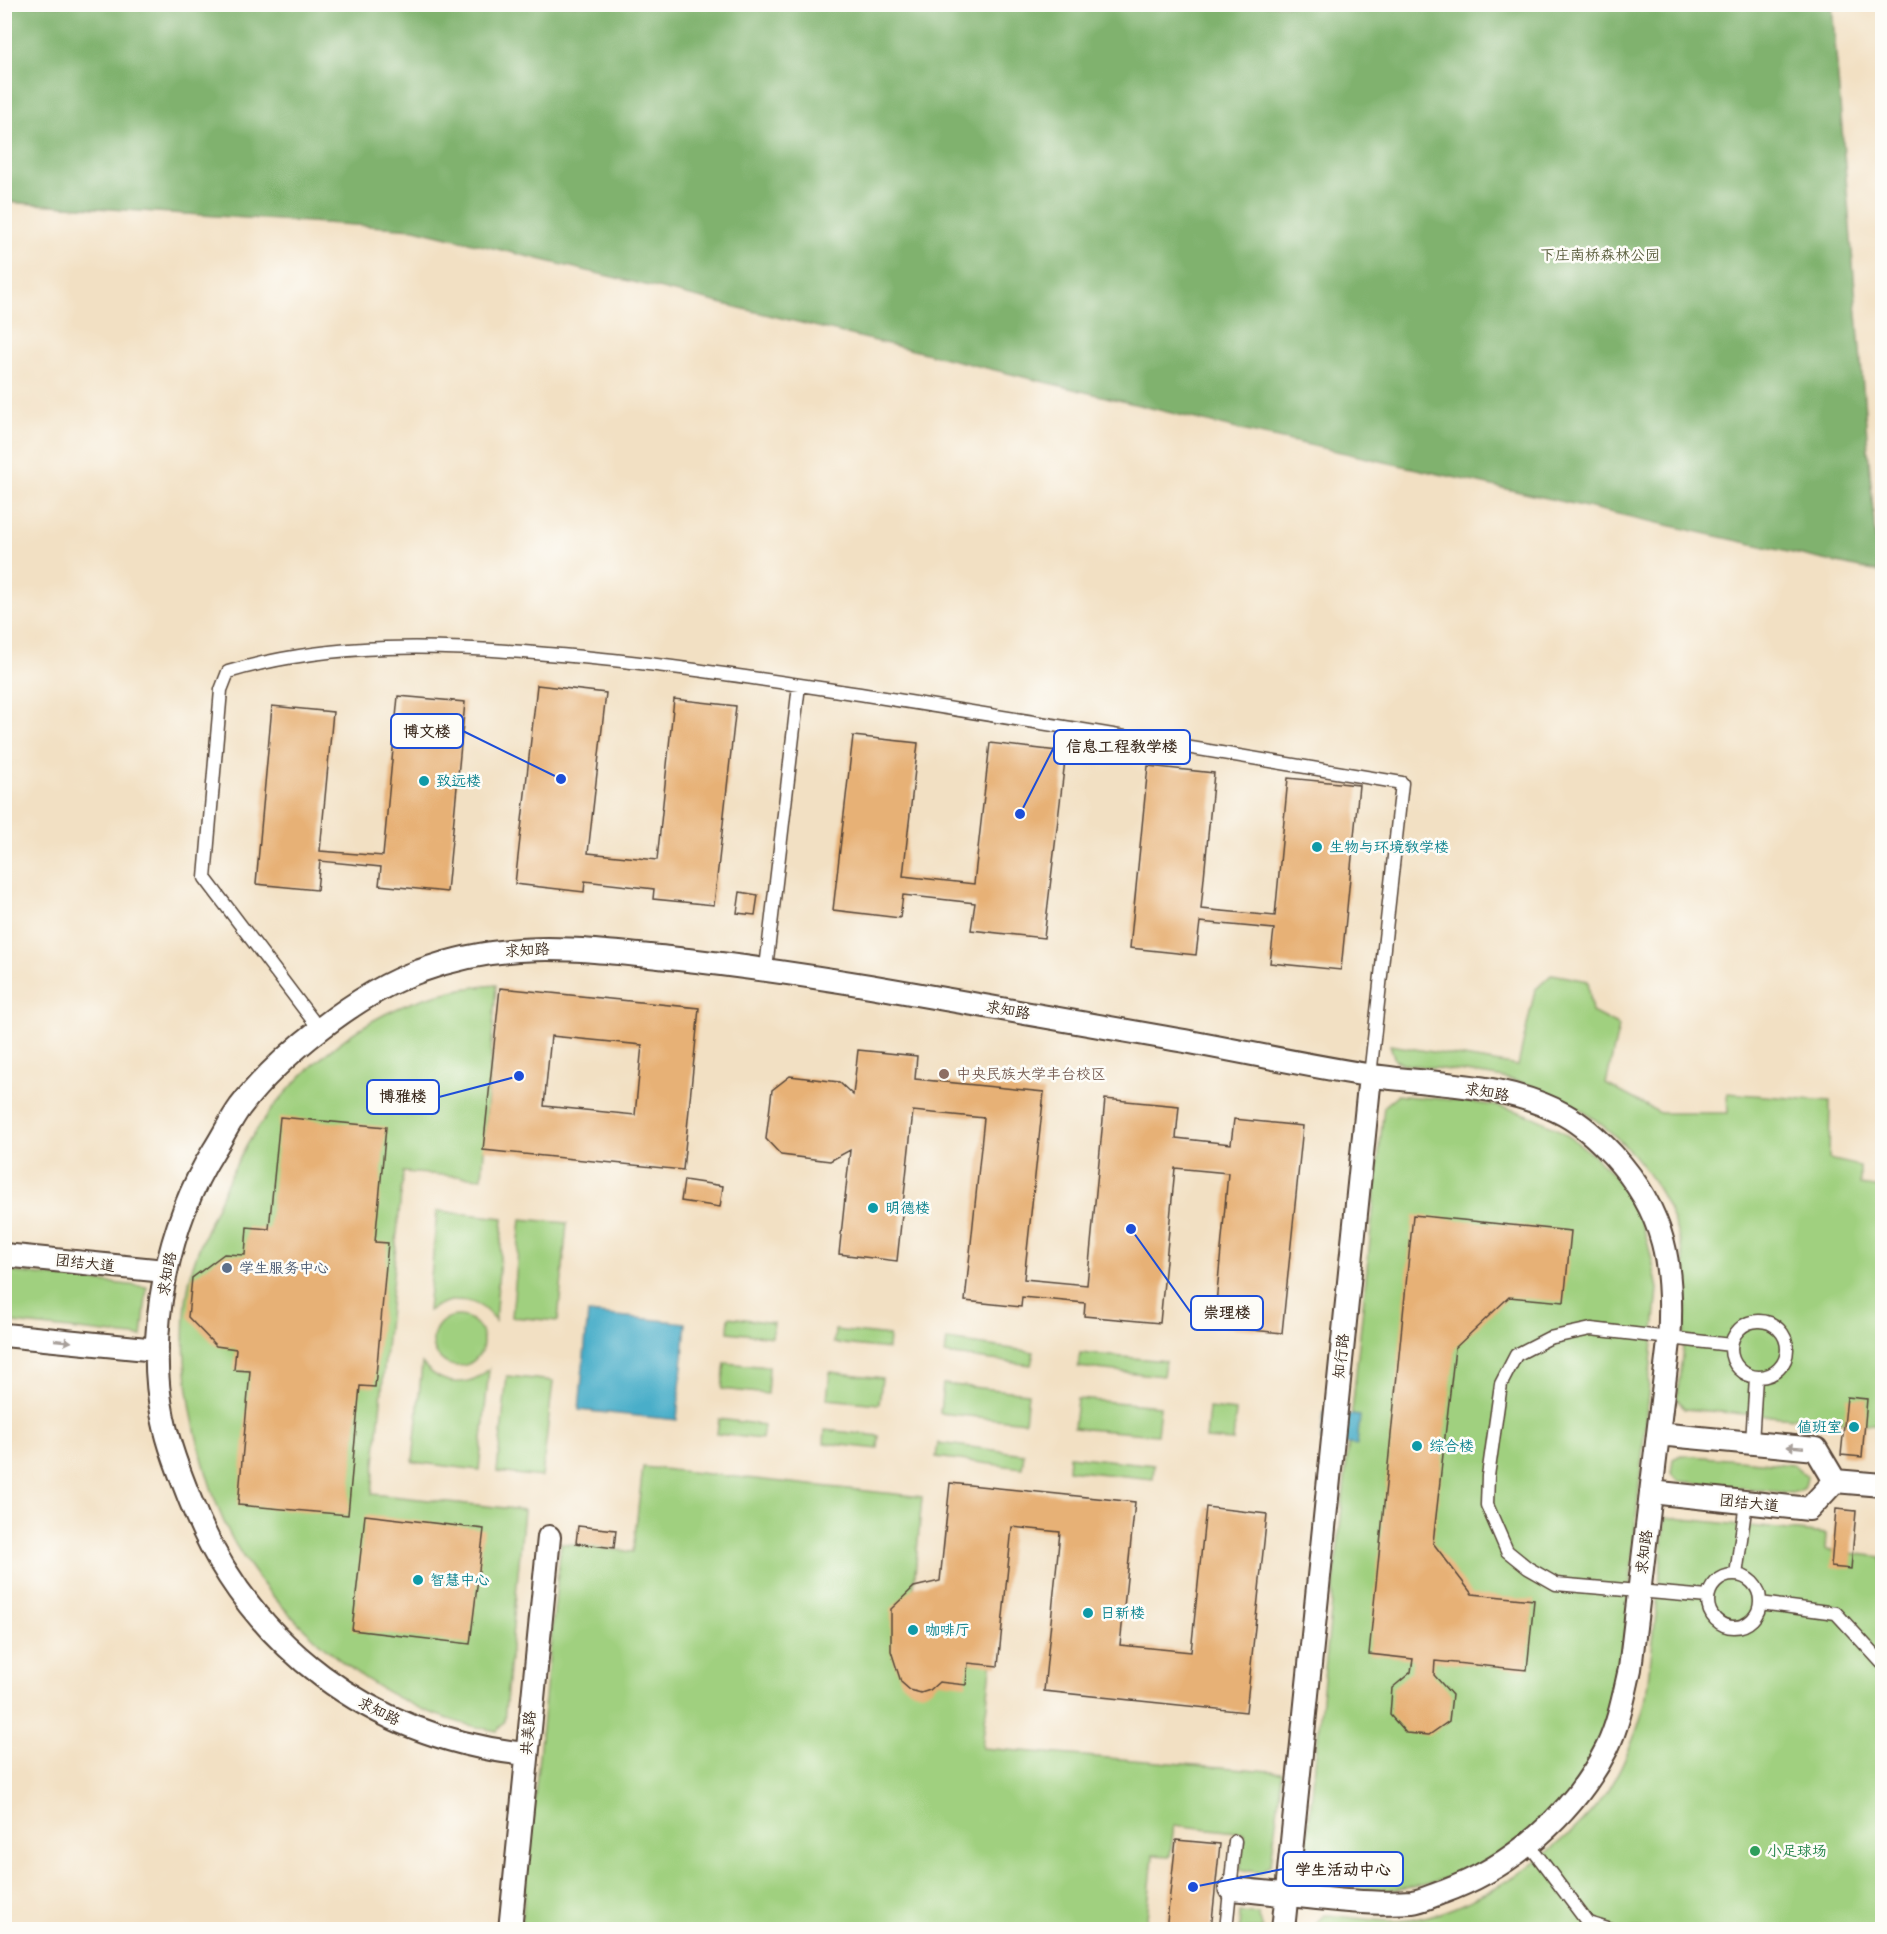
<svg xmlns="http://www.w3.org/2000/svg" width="1887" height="1934" font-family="'Shantell Sans','LXGW WenKai TC',sans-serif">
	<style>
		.green { fill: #a0d07f; stroke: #6e7d4e; stroke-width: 1.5 }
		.forest { fill: #80b26e; stroke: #5e6e46; stroke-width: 1.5 }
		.water { fill: #4aaec9; stroke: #426c74; stroke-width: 1.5 }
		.building { fill: #e7b176; fill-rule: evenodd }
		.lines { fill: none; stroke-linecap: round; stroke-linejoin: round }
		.service-casing { stroke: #564537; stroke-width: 15 }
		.minor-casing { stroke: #564537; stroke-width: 26 }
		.service { stroke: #fff; stroke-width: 12 }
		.minor { stroke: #fff; stroke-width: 22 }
		.oneway { fill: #a79f9a }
		.culture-dot { fill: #0f9aa8; stroke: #fdfcf7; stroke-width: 2 }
		.education-dot { fill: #8d6e63; stroke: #fdfcf7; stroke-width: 2 }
		.service-dot { fill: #5c6f8a; stroke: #fdfcf7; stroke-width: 2 }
		.leisure-dot { fill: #2e9e5b; stroke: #fdfcf7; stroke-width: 2 }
		.labels { text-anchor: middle; stroke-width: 5; stroke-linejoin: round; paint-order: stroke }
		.park-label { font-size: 15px; fill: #595c3b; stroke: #fdfcf7 }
		.culture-label { font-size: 15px; fill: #0d838f; stroke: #fdfcf7; text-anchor: start }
		.street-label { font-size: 15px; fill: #3b2a1e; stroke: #fdfcf7 }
		.education-label { font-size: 15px; fill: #785e54; stroke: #fdfcf7; text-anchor: start }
		.service-label { font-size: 15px; fill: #4e5e75; stroke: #fdfcf7; text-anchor: start }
		.leisure-label { font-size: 15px; fill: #27864d; stroke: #fdfcf7; text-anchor: start }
		.leader { fill: none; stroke: #1d4ed8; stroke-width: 2 }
		.callout-dot { fill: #1d4ed8; stroke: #fdfcf7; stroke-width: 2 }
		.callout { fill: #fdfcf7; stroke: #1d4ed8; stroke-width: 2 }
		.callout-label { font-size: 16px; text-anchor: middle; font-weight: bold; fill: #3b2a1e }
	</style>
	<rect width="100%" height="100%" fill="#fdfcf7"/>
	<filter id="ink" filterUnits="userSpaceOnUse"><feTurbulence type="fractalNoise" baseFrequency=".0167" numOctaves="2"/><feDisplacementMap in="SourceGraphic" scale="12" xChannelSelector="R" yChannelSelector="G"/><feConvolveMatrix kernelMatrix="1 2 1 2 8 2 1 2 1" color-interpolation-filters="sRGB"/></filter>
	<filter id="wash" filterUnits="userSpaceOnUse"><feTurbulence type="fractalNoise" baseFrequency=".008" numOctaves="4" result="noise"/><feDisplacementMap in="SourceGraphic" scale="24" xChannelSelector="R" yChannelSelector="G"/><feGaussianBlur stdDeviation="1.35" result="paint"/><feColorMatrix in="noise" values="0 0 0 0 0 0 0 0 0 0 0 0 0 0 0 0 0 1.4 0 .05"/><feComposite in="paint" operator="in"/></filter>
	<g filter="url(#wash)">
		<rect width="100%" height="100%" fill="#f2e0c3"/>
		<path class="green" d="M1552,974L1588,981L1592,1012L1619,1026L1606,1084L1660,1113H1728L1727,1093L1830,1101L1829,1159L1860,1166V1185L1882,1188V1425L1684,1409L1677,1398C1682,1353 1691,1303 1683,1257C1669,1170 1592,1098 1508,1079C1474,1072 1439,1069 1404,1064L1395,1060L1390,1045L1518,1066L1535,990Z
			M496,985L482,1178L403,1172L372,1494L524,1510L504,1722L497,1731C425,1719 364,1685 311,1635C285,1611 261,1585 242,1555C223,1527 212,1493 203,1461C186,1403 176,1326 193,1266C200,1243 211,1219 221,1197C238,1156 261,1118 292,1086C351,1024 411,991 496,985Z
			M1397,1095C1433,1099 1471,1100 1506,1108C1556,1120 1610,1160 1634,1206C1647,1231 1652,1261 1658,1289L1618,1709C1608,1729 1600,1752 1588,1771C1546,1837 1447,1897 1367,1889C1340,1886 1325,1888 1304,1870L1384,1106Z
			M437,1211L503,1218L495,1321C479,1297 452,1294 428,1311Z
			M521,1219L567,1223L558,1321L512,1317Z
			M5,1271L147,1287L142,1337L5,1322Z
			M433 1341a25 25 0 1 1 50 0a25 25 0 1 1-50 0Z
			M729,1317L774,1323L772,1337L728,1332Z
			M835,1330L889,1336L888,1349L834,1343Z
			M947,1340L1034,1352L1031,1365L945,1354Z
			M1080,1353L1165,1361L1163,1376L1078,1367Z
			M422,1363C441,1386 468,1389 489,1369L479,1470L413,1462Z
			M725,1363L769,1367L767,1394L722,1389Z
			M830,1372L882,1378L879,1404L827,1399Z
			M507,1376L553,1381L542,1477L497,1472Z
			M943,1384L1028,1393L1025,1422L940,1413Z
			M1077,1399L1160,1406L1157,1435L1074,1428Z
			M1209,1408L1236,1411L1233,1441L1206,1439Z
			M719,1419L764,1425L762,1439L717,1434Z
			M825,1430L879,1436L878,1449L824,1443Z
			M938,1443L1024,1454L1022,1468L936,1457Z
			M1681,1455L1794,1465L1807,1476C1806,1488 1803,1491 1791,1493L1678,1481L1671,1473L1673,1459Z
			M1069,1456L1154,1465L1153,1479L1068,1470Z
			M643,1467L922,1497L909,1640L993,1650L982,1748L1282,1772L1271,1864L1260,1873L1240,1869L1245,1833L1174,1825L1170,1856L1153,1855L1146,1929L521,1930L561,1543L633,1552Z
			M1665,1517L1826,1534L1825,1550L1882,1557V1929L1316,1930L1318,1922L1325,1915C1349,1916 1374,1922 1398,1921C1466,1919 1572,1846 1608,1790C1624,1764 1636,1736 1644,1707C1648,1691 1648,1674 1651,1657C1657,1611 1661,1564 1665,1517Z
			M1240,1913L1258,1914L1263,1929H1239Z"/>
		<path class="forest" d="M4,5H1832L1878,572L1237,429L415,229L5,202Z"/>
		<path class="water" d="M588,1313L686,1323L677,1420L579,1410Z
			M1324,1412L1360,1416L1357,1445L1321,1441Z"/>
		<g id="blocks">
			<path class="building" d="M537,685L606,693L588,853L657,860L674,699L736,706L714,905L653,899L654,889L585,881L584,892L515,884Z
				M398,696L465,702L447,892L379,885L381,867L320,861L317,890L256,884L272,706L333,712L320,851L383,856Z
				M853,736L918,743L903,876L974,884L990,743L1066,752L1044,938L971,930L975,903L903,895L900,918L833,910Z
				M1148,766L1214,773L1201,909L1275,916L1288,778L1359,785L1341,970L1270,963L1274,929L1200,922L1196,955L1130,948Z
				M740,892L758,895L755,915L737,913Z
				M500,988L699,1008L683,1170L483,1150ZM551,1036L642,1045L635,1115L544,1106Z
				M858,1050L917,1056L915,1079L1044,1092L1024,1279L1087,1285L1105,1099L1179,1106L1176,1138L1231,1144L1234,1119L1303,1126L1282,1333L1214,1326L1228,1173L1175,1168L1160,1323L1084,1316L1085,1303L1022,1297L1021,1307L965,1301L984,1118L913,1111L897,1261L839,1254L850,1150L830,1161L781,1155L766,1139L772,1090L790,1076L839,1082L853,1095Z
				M280,1117L386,1127L375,1242L388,1243L375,1387L360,1386L348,1515L238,1505L250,1371L234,1370L236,1349L216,1346L188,1317L192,1278L224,1254L245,1255L247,1227L269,1229Z
				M684,1180L723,1186L720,1207L681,1201Z
				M1413,1215L1571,1231L1564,1302L1509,1297L1455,1348L1433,1543L1472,1594L1534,1600L1527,1670L1435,1661L1434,1675L1452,1695L1449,1721L1429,1735L1406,1733L1390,1715L1392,1688L1411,1672L1413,1659L1369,1654Z
				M1847,1397L1867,1399L1862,1457L1841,1455Z
				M950,1483L1135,1502L1120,1645L1191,1652L1206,1507L1267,1514L1246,1712L1044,1691L1060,1532L1012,1527L998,1666L968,1663L966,1685L939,1682L930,1690L921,1693L910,1690L901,1682L891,1651V1609L914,1587L940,1581Z
				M1836,1509L1856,1511L1851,1569L1831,1567Z
				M365,1515L484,1529L470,1644L352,1630Z
				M578,1526L616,1530L614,1548L576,1543Z
				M1176,1840L1220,1844L1211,1930H1166Z"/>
		</g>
	</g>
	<g filter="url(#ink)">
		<use href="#blocks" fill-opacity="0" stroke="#564537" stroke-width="1.5"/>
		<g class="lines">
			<defs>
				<path id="service" d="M766,968L799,685
					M320,1030L205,878L221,690L228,672C331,641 441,645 547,654C654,662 760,679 866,695C1045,723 1223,753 1402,783L1370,1076
					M1731 1349a28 28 0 1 1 56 0a28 28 0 1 1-56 0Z
					M1752,1443L1756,1377
					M1708 1601a26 26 0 1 1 52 0a26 26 0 1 1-52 0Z
					M1736,1575L1746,1503
					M1708,1597L1556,1584L1528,1568L1507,1551L1487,1505L1488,1476L1501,1384L1516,1355L1549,1338L1591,1329L1731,1345
					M1760,1603L1836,1613L1882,1663
					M1528,1843L1588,1923L1611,1930
					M1226,1930L1235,1841"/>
				<path id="minor" d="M4,1255L165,1271
					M4,1335L157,1350
					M1658,1434L1816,1449L1835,1481
					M1835,1481L1882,1485
					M1651,1492L1809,1509L1835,1481
					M526,1754C372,1738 248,1646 191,1502C180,1474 169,1447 163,1418C145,1332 168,1224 214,1150C223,1136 230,1121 240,1107C279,1056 359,992 420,971C506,939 580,949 669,958C737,965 803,975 870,986C965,1003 1061,1019 1156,1036C1227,1048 1297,1064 1367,1075C1432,1085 1506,1082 1565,1115C1583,1125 1599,1140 1613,1155C1666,1213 1674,1267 1669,1342L1630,1669C1624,1695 1619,1723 1607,1748C1574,1814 1512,1867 1443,1892C1433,1895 1422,1901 1412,1902C1357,1906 1286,1893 1230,1889
					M510,1930L549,1537
					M1283,1930L1370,1076"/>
			</defs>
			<use href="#service" class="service-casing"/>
			<use href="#minor" class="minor-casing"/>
			<use href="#service" class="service"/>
			<use href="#minor" class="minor"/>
		</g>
		<defs><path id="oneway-solid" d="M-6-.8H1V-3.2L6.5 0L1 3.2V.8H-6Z" transform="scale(1.5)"/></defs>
		<g class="oneway">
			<use href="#oneway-solid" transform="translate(63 1341) rotate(6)"/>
			<use href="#oneway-solid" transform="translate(1795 1447) rotate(-175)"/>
		</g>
	</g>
	<g class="culture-dot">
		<circle cx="424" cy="781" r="6"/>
		<circle cx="1317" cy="847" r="6"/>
		<circle cx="873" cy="1208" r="6"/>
		<circle cx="1854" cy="1427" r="6"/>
		<circle cx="1417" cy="1446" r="6"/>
		<circle cx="418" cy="1580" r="6"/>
		<circle cx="1088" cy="1613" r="6"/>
		<circle cx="913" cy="1630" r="6"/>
	</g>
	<circle class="education-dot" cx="944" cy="1074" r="6"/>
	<circle class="service-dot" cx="227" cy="1268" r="6"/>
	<circle class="leisure-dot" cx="1755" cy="1851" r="6"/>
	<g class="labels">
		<g class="park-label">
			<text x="1600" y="260">下庄南桥森林公园</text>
		</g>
		<g class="culture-label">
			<text x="436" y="786">致远楼</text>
			<text x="1329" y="852">生物与环境教学楼</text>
			<text x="885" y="1213">明德楼</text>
			<text x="1842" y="1432" text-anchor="end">值班室</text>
			<text x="1429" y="1451">综合楼</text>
			<text x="430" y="1585">智慧中心</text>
			<text x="1100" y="1618">日新楼</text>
			<text x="925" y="1635">咖啡厅</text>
		</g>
		<g class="street-label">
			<text transform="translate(527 950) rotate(-3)" y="5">求知路</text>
			<text transform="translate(1008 1010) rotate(10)" y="5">求知路</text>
			<text transform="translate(1487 1092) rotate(10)" y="5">求知路</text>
			<text transform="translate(85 1263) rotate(6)" y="5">团结大道</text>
			<text transform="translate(167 1274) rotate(-80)" y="5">求知路</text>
			<text transform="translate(1341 1356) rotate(-84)" y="5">知行路</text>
			<text transform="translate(1749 1503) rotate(6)" y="5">团结大道</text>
			<text transform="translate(1644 1552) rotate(-83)" y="5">求知路</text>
			<text transform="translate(379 1711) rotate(27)" y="5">求知路</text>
			<text transform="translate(528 1733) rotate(-85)" y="5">共美路</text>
		</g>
		<g class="education-label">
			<text x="956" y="1079">中央民族大学丰台校区</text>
		</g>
		<g class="service-label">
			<text x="239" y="1273">学生服务中心</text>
		</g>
		<g class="leisure-label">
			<text x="1767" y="1856">小足球场</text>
		</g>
	</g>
	<path class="leader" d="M561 779L463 731M1020 814L1054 747M519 1076L439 1097M1131 1229L1191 1313M1193 1887L1283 1869"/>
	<g class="callout-dot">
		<circle cx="561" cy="779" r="6"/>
		<circle cx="1020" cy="814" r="6"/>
		<circle cx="519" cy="1076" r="6"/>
		<circle cx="1131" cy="1229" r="6"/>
		<circle cx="1193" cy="1887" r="6"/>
	</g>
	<g class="callout">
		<rect x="391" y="714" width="72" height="34" rx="6"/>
		<rect x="1054" y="730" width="136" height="34" rx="6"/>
		<rect x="367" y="1080" width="72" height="34" rx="6"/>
		<rect x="1191" y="1296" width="72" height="34" rx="6"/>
		<rect x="1283" y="1852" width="120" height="34" rx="6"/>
	</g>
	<g class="callout-label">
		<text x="427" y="737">博文楼</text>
		<text x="1122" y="752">信息工程教学楼</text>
		<text x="403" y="1102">博雅楼</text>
		<text x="1227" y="1318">崇理楼</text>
		<text x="1343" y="1875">学生活动中心</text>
	</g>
	<rect width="1887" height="1934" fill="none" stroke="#fdfcf7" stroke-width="24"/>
</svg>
